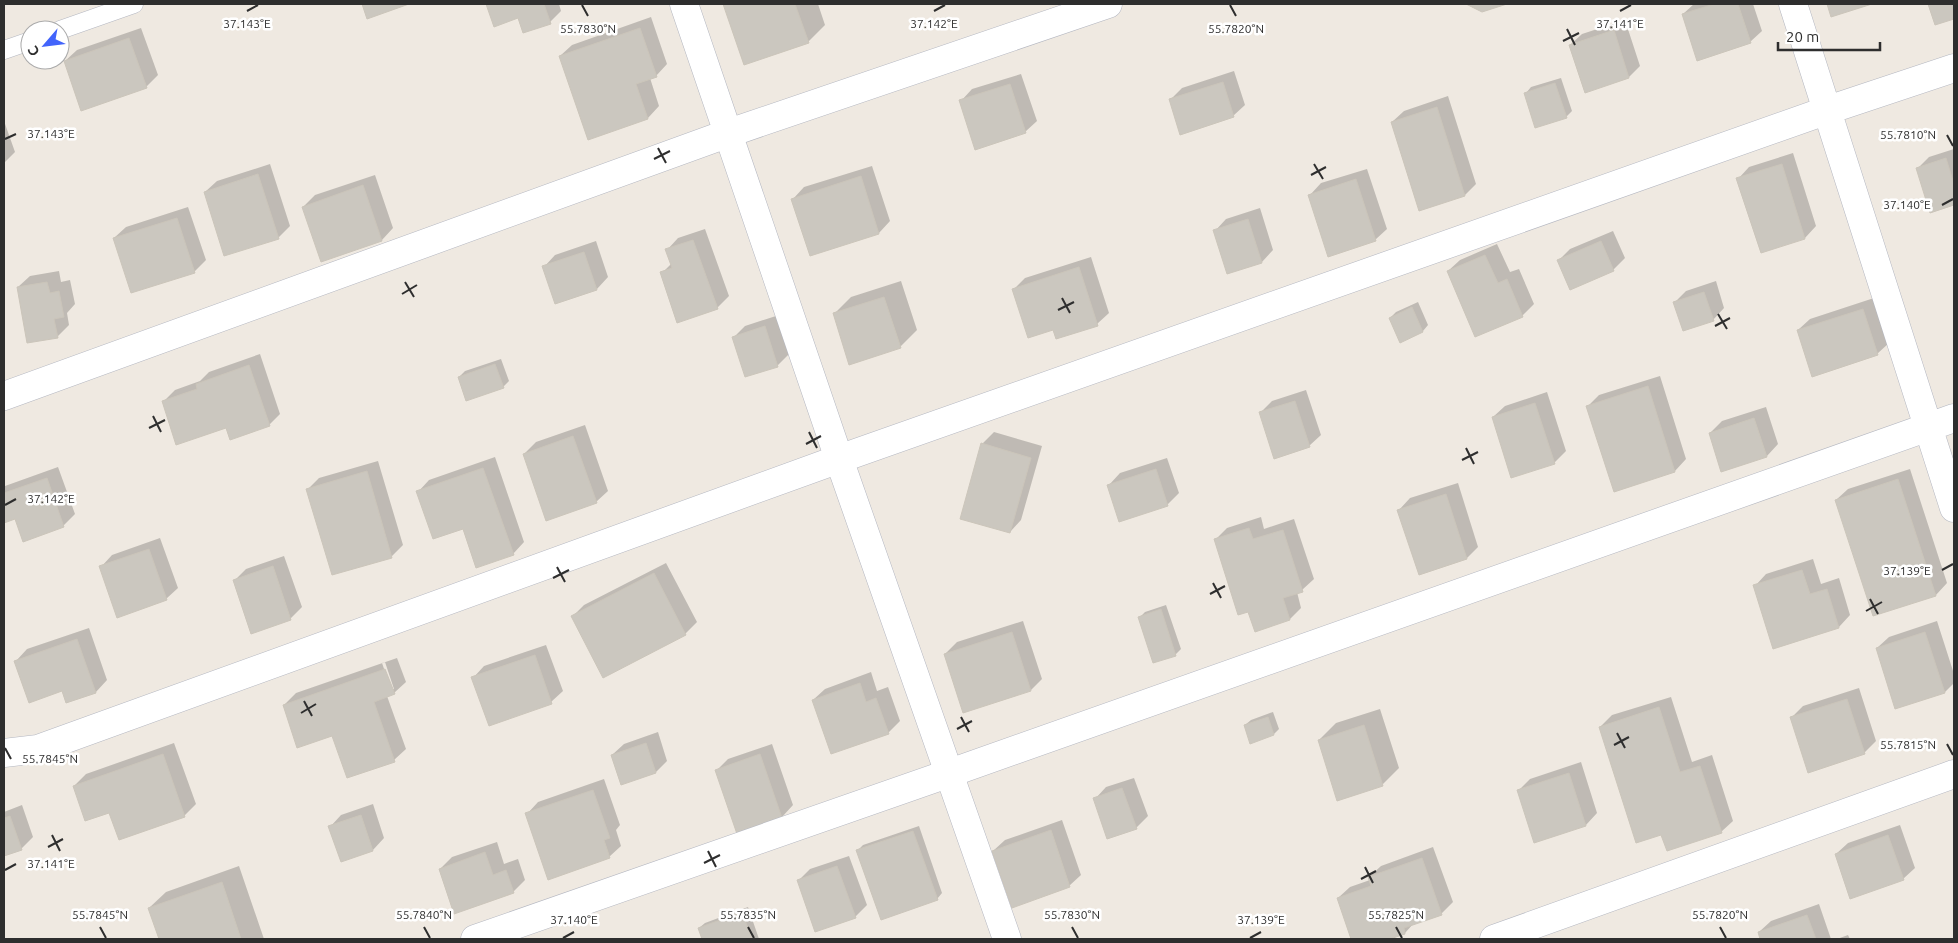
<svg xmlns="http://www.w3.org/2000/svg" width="1958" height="943" font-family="Ubuntu,sans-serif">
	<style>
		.shadow { fill: #0003; fill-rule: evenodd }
		.building { fill: #cbc7bf; stroke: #cbc5ba }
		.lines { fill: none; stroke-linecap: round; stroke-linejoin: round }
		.service-casing { stroke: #b4b7c1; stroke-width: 19 }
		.minor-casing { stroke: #b4b7c1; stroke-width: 29 }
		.service { stroke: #fff; stroke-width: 18 }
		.minor { stroke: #fff; stroke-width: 28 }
		.ticks { fill: none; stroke: #2e2e2e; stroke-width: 2 }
		.ticks-label { font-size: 12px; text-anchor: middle; fill: #2e2e2e; stroke: #fff; stroke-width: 5; stroke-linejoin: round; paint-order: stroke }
	</style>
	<rect width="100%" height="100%" fill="#efe9e1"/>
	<path class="shadow" d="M487,4H559L561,11L550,22L519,16L495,25Z
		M724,4H818L825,25L808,42L744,64Z
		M1694,4H1753L1762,31L1750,42L1683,14Z
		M651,17L667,64L656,76L650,78L659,106L648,118L588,138L560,56L572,45Z
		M1625,20L1640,66L1629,77L1570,45L1582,34Z
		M141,28L158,75L146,87L65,61L77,50Z
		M1234,71L1245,105L1233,116L1171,99L1182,88Z
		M1021,74L1037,121L1025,132L961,101L972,89Z
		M1561,78L1572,111L1566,117L1526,93L1531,87Z
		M1448,96L1476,184L1465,195L1392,122L1404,111Z
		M4,121L15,152L4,163Z
		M1954,149V204L1931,211L1917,169L1929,157Z
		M1793,153L1816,226L1805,238L1761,252L1738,179L1749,167Z
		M270,164L290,226L278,238L205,192L217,181Z
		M872,166L890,221L879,233L811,255L793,199L804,187Z
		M1367,169L1387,229L1375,240L1310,195L1321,183Z
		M375,175L393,228L382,240L322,261L303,207L315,195Z
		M188,207L206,260L194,272L114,238L126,227Z
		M1260,208L1273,250L1262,262L1215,231L1226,219Z
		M705,229L729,296L717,308L662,273L672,263L667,250L678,238Z
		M1613,231L1625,258L1613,270L1559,260L1570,249Z
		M596,241L608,277L597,289L556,303L544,267L555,255Z
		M1497,244L1510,272L1519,269L1534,304L1522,316L1448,271L1460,260Z
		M1091,257L1109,313L1097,324L1054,328L1013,290L1025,278Z
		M59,271L61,282L70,280L75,304L67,313L69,325L57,337L18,287L30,276Z
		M901,281L917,330L900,347L834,314L851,297Z
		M1716,281L1724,308L1713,320L1675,302L1686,291Z
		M1874,298L1889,343L1877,354L1798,330L1810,319Z
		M1418,302L1428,325L1423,331L1401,341L1390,318L1396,312Z
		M776,316L789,354L777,366L734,337L745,326Z
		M260,354L280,414L269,425L226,426L163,402L175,390L200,381L209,372Z
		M501,359L509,381L503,387L459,377L465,371Z
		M1660,376L1686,459L1675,471L1615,490L1587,407L1599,395Z
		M1306,390L1321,435L1309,446L1260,413L1272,401Z
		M1547,392L1566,451L1554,463L1493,417L1505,406Z
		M1766,407L1778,444L1767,456L1710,433L1722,421Z
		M585,425L608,491L596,502L524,454L536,442Z
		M994,432L1042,446L1021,520L1010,532L982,444Z
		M495,457L524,542L513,554L464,527L418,492L429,480Z
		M1167,458L1179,493L1167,505L1109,485L1120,473Z
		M378,461L403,545L391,557L308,489L319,478Z
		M58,467L75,514L63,526L16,517L4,521L5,486Z
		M1910,469L1947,583L1936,595L1874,615L1836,500L1848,489Z
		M1458,483L1478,547L1467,558L1399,510L1410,498Z
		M1261,517L1264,529L1294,519L1314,579L1302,590L1297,592L1301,608L1290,619L1249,610L1215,540L1227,528Z
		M160,538L178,588L166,599L101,567L112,555Z
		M284,556L302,607L290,619L234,581L246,569Z
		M1813,559L1821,584L1839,578L1850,615L1839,627L1755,586L1766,574Z
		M666,563L697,622L685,634L604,676L573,616L584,605Z
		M1166,605L1181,649L1175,655L1140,617L1145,612Z
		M1023,621L1042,679L1031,690L945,654L957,642Z
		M1937,621L1954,674V683L1945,692L1877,648L1889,637Z
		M89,628L107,680L96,692L67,702L63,689L16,661L27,649Z
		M546,645L563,691L551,702L473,678L484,666Z
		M397,658L406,682L394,693L387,696L406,749L394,760L333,734L284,705L296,693ZM385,662L394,689H391L382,663Z
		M871,672L877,691L888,687L900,721L888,733L813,700L825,689Z
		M1859,688L1876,741L1864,753L1792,717L1803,706Z
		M1671,697L1692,762L1712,755L1733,821L1721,832L1662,834L1600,727L1612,715Z
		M1380,709L1399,768L1382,785L1319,740L1336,723Z
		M1273,712L1279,729L1274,734L1245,725L1251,720Z
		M658,732L667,761L656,772L612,755L624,744Z
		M174,743L196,804L184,816L110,811L74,786L86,774Z
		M772,744L793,805L782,817L738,832L716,771L728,759Z
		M1581,762L1597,813L1586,825L1519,790L1530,779Z
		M1134,778L1148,816L1136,828L1095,799L1106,787Z
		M604,779L620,825L616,830L621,846L609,857L527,814L538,802Z
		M373,804L384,838L373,850L341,861L330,827L341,815Z
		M22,805L33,837L21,849L4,855V812Z
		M1062,820L1081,875L1069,886L993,851L1005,840Z
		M1900,825L1915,868L1903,879L1836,854L1848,843Z
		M919,826L942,893L937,899L857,851L863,845Z
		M497,842L504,864L518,859L525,880L514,891L455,912L440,869L452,857Z
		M1433,847L1453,902L1441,914L1414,923L1405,933L1387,939H1353L1338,898L1350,887L1370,880L1369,877L1381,866Z
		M849,856L867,905L855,917L798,881L810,869Z
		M239,866L264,939H160L149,908L166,892Z
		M1819,904L1831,939H1762L1759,932L1771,921Z
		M748,907L759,939H703L699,928L705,923Z
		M1848,935L1850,939H1837Z"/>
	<path class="building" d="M362,4H409L367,19Z
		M486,4H544L551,24L523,33L518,18L494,27Z
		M723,4H795L809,43L744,65Z
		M1466,4H1507L1482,12Z
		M1714,4H1738L1751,43L1697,61L1682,14Z
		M1827,4H1872L1831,17Z
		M1928,4H1954V19L1935,25Z
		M640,28L657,77L636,84L648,119L588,140L559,56Z
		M1614,30L1629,78L1585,93L1569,45Z
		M129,38L147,88L81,111L64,61Z
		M1223,82L1234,117L1180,135L1169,99Z
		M1555,83L1567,118L1535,128L1524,93Z
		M1010,84L1026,133L975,150L959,100Z
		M1437,107L1465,196L1419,211L1391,122Z
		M1946,158L1954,184V205L1930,213L1916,168Z
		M1782,164L1805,239L1761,253L1736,178Z
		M258,174L279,239L224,256L204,192Z
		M861,176L879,234L810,256L791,199Z
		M1356,179L1376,241L1328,257L1308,195Z
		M363,185L382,241L321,262L302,207Z
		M177,218L195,273L131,293L113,238Z
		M1248,219L1262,263L1227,274L1213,230Z
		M693,240L718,309L677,323L660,272L672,268L665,249Z
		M1601,241L1614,271L1570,290L1557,260Z
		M584,252L597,290L555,304L542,266Z
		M1485,255L1498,283L1507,279L1523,317L1475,337L1447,271Z
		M1079,267L1098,326L1056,339L1053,330L1028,338L1012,289Z
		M47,282L50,293L59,291L64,317L54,319L58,338L27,343L17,287Z
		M1704,292L1714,321L1683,331L1673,302Z
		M884,297L901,348L849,365L833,313Z
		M1412,307L1423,332L1400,343L1389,318Z
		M1863,309L1878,355L1812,377L1797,330Z
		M765,326L778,367L745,377L732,337Z
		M495,364L504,388L466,401L458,377Z
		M249,365L270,426L230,440L226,428L176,445L162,401L197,389L196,384Z
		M1648,386L1675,472L1614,492L1586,406Z
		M1295,401L1310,447L1274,459L1259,412Z
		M1535,403L1555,464L1511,478L1492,417Z
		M1754,418L1767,457L1721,472L1709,433Z
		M573,436L597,503L546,521L523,454Z
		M981,443L1031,458L1010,533L960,519Z
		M483,468L514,555L476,568L463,529L433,539L416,491Z
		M1156,469L1168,506L1119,522L1107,485Z
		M367,471L392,558L332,575L306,489Z
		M47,478L64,527L23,542L15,519L4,523V493Z
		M1898,479L1936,596L1873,616L1835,500Z
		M1446,494L1467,559L1419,575L1397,510Z
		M1249,528L1253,539L1283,530L1303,592L1283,598L1290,620L1255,632L1248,612L1238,615L1214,539Z
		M149,549L167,600L117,618L99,566Z
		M273,566L291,620L251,634L233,580Z
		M1802,570L1810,594L1827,589L1839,628L1773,649L1753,585Z
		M654,573L686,635L603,678L571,616Z
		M1161,609L1176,656L1153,663L1138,617Z
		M1012,632L1031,691L963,713L944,654Z
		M1925,632L1945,693L1895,709L1876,648Z
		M77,639L96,693L66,703L62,691L29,703L14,661Z
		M535,655L552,704L489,726L471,677Z
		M385,669L395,694L374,702L395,762L347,778L332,736L297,748L283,705Z
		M860,683L866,702L876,698L889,734L831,754L812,700Z
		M1847,699L1865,754L1808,773L1790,717Z
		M1659,707L1680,772L1700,766L1722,833L1667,851L1661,835L1636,843L1599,727Z
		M1268,717L1274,735L1250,744L1244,725Z
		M1364,725L1383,786L1337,801L1318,740Z
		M646,743L656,773L621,785L611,755Z
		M163,754L185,817L119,840L109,813L85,821L73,786Z
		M760,754L782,818L737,834L715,770Z
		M1569,773L1586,826L1534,843L1517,790Z
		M1122,788L1137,829L1107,839L1093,798Z
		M593,790L610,838L604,840L610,858L548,880L525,813Z
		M361,815L373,851L341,862L328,826Z
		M10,816L22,850L4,856V818Z
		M1051,830L1070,887L1012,908L992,851Z
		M913,831L938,900L881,920L856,850Z
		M1888,835L1904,880L1850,899L1835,854Z
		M485,852L493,875L506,870L514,893L454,914L439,869Z
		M1422,858L1442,915L1404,928L1405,934L1390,939H1351L1337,898L1371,886L1368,877Z
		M837,866L856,918L815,932L797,880Z
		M222,882L241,939H159L148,908Z
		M742,912L752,939H702L698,928Z
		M1807,915L1816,939H1760L1758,932Z"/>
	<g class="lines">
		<defs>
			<path id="service" d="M60,30L134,4
				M4,50L30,41"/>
			<path id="minor" d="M684,4L839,459L1007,939
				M1793,4L1954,508
				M4,396L729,133L1108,4
				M4,753L38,749L839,459L1828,110L1954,68
				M475,939L950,773L1954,418
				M1494,939L1954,774"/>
		</defs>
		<use href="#service" class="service-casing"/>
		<use href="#minor" class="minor-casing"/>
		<use href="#service" class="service"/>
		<use href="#minor" class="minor"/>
	</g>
	<path class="ticks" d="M582,5L588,16M1230,5L1236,16M247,11L258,5M934,11L945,5M1620,11L1631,5M1567,29L1575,45M1563,41L1579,33M1947,135L1953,146M5,139L16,134M658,148L666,163M654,159L670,151M1314,164L1323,179M1311,175L1326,167M1942,205L1953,199M405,282L414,297M402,294L417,285M1062,298L1070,313M1058,310L1074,302M1718,314L1727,329M1715,326L1730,318M153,416L161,432M149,428L165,420M809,432L817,448M806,444L821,436M1466,448L1474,464M1462,460L1478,452M5,505L16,499M557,567L565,582M1942,570L1953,564M553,578L569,570M1213,583L1221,598M1210,594L1225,586M1870,599L1878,614M1866,611L1882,602M304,701L312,716M301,713L316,704M961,717L969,732M957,729L972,721M1617,733L1625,748M1947,744L1953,755M1614,745L1629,737M5,748L11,759M52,835L60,851M48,847L63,839M708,851L716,867M704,863L720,855M1365,867L1373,883M5,870L16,864M1361,879L1376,871M100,927L106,938M424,927L430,938M748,927L754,938M1072,927L1078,938M1396,927L1402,938M1720,927L1726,938M563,938L574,932M1250,938L1261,932"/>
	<g class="ticks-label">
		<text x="934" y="28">37.142°E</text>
		<text x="247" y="28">37.143°E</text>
		<text x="1620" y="28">37.141°E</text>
		<text x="1236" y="33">55.7820°N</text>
		<text x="588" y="33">55.7830°N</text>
		<text x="51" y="138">37.143°E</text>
		<text x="1908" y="139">55.7810°N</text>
		<text x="1907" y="209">37.140°E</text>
		<text x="51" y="503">37.142°E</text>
		<text x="1907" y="575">37.139°E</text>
		<text x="1908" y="749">55.7815°N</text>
		<text x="50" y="763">55.7845°N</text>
		<text x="51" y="868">37.141°E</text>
		<text x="100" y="919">55.7845°N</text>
		<text x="424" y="919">55.7840°N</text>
		<text x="748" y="919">55.7835°N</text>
		<text x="1072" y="919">55.7830°N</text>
		<text x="1396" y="919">55.7825°N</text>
		<text x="1720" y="919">55.7820°N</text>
		<text x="574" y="924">37.140°E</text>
		<text x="1261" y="924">37.139°E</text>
	</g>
	<rect width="1958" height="943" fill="none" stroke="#2e2e2e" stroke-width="10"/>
	<g transform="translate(45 45) rotate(242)"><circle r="24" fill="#ffffff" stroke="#ababab"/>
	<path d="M0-4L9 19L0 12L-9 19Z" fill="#4264fb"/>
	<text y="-8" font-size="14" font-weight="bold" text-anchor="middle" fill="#2e2e2e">С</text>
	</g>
	<path d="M1778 42v8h102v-8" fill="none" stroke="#2e2e2e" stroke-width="2.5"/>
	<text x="1786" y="42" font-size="15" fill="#2e2e2e" stroke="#ffffff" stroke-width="4" paint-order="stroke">20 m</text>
</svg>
